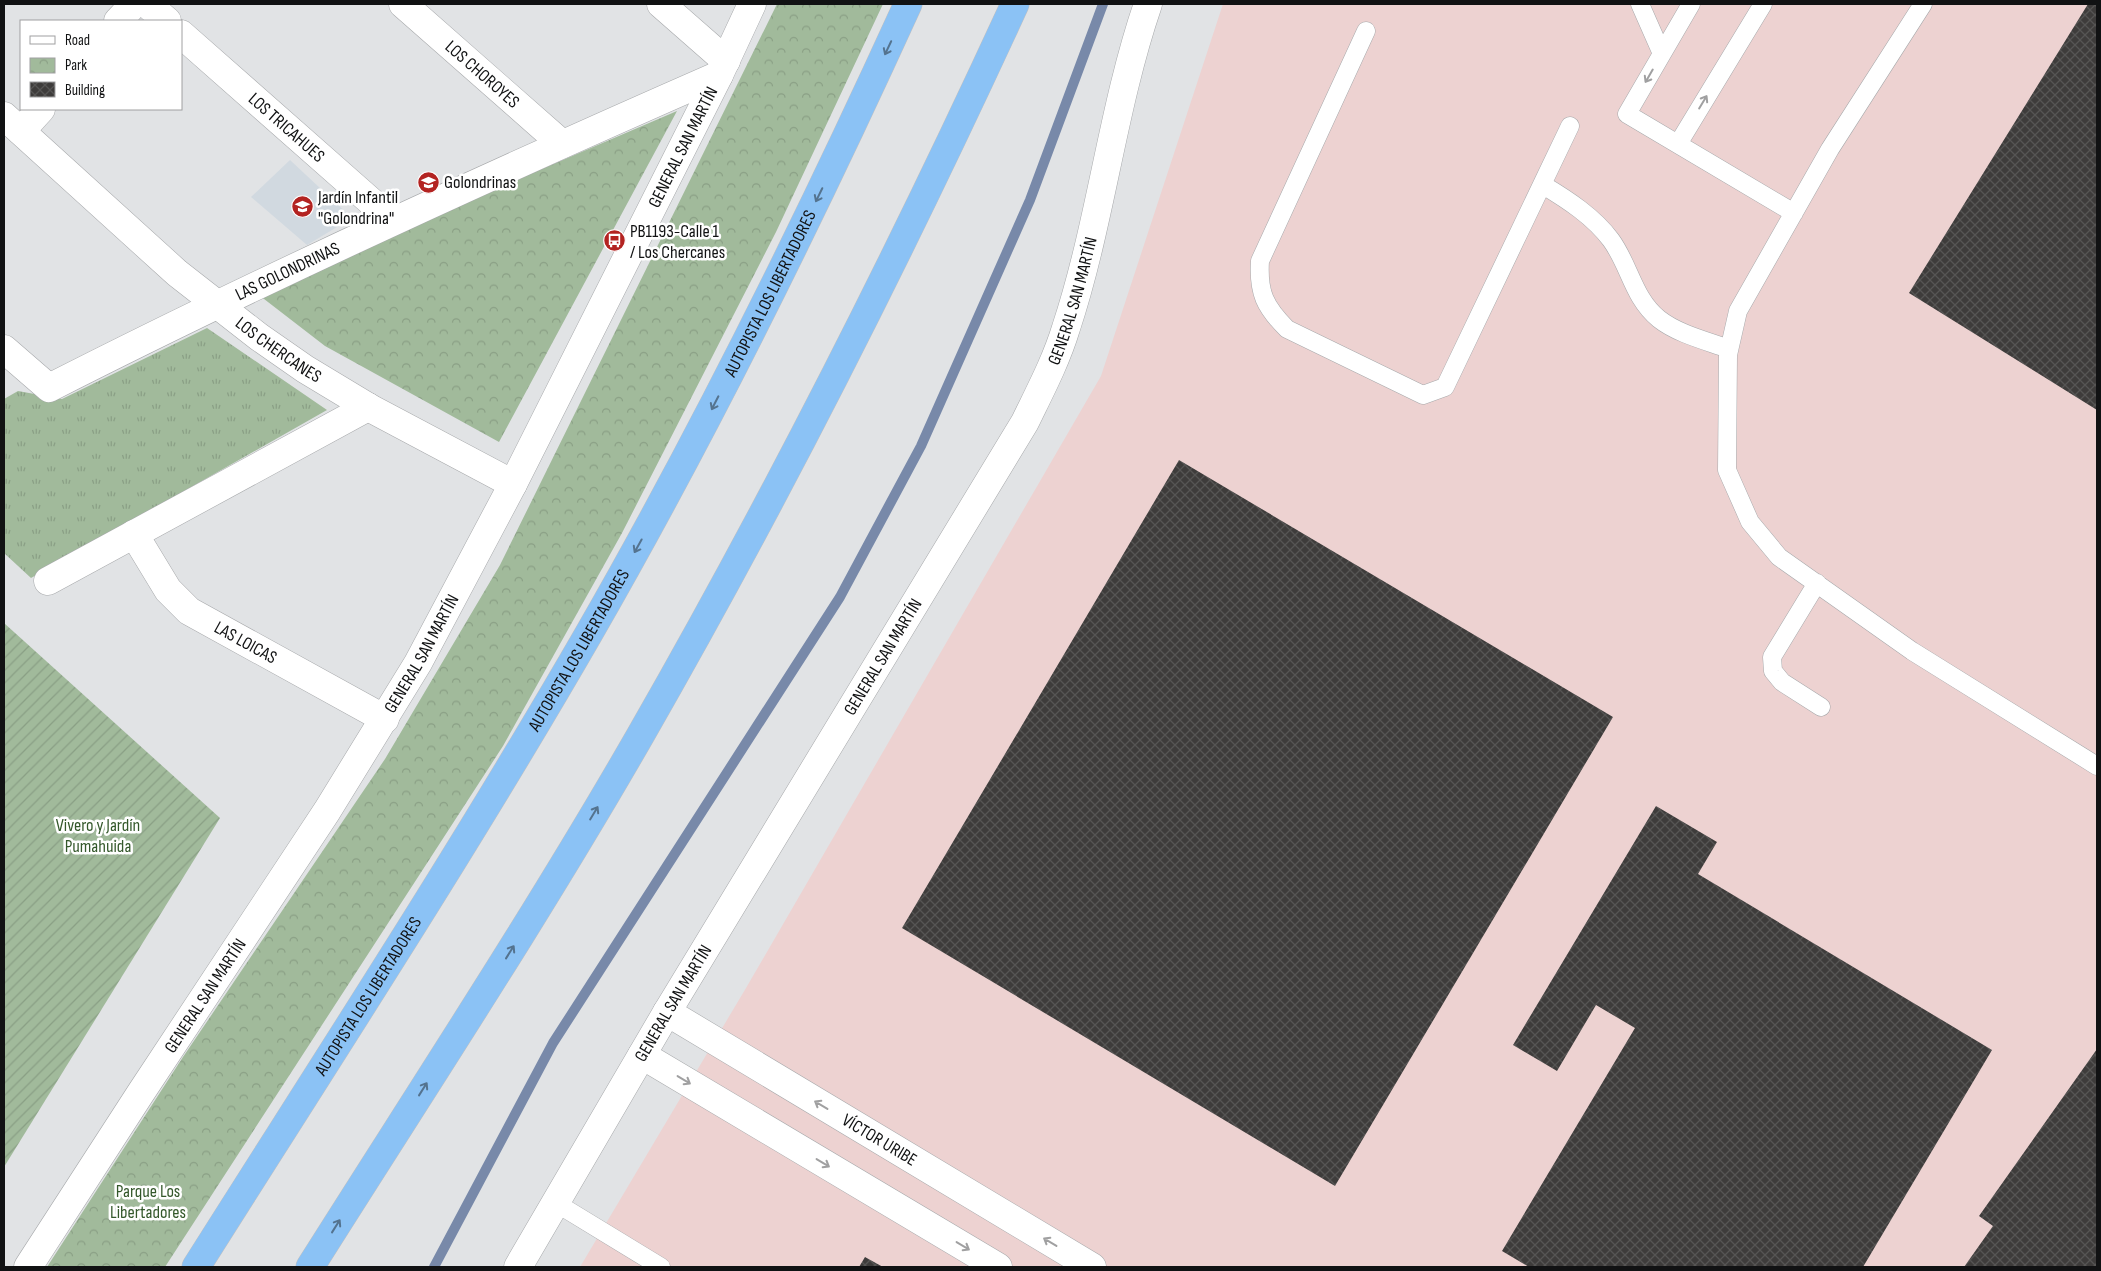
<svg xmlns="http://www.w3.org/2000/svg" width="2101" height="1271" font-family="'Sofia Sans Condensed',sans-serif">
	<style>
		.industrial { fill: #edd2d1 }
		.built { fill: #d1d9e0 }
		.grass { fill: url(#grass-tufts) }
		.park { fill: url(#park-crowns) }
		.garden { fill: url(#garden-furrows) }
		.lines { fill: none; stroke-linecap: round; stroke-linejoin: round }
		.stream { stroke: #7889a9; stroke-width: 10 }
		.building { fill: url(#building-cross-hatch) }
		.service-casing { stroke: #a7a9ab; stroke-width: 19 }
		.minor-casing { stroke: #a7a9ab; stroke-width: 29 }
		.tertiary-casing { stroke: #a7a9ab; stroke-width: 29 }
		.motorway-casing { stroke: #c1c1c2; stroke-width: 29 }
		.service { stroke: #fff; stroke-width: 18 }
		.minor { stroke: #fff; stroke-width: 28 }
		.tertiary { stroke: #fff; stroke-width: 28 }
		.motorway { stroke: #8bc2f5; stroke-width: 28 }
		.oneway { stroke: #54738f }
		.oneway2 { stroke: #a0a0a1 }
		.labels { text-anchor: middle; stroke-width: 5; stroke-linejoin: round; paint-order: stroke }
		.street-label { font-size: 18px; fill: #111213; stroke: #fff }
		.poi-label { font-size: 18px; fill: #111213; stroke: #fff; text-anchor: start }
		.park-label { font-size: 18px; fill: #34582b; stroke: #fff }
	</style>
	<defs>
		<pattern id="grass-tufts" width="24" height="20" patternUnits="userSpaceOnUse" patternTransform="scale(1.25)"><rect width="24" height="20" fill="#a1ba9b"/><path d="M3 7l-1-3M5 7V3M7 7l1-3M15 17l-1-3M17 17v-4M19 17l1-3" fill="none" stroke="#8a9f85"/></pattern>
		<pattern id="park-crowns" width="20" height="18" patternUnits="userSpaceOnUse" patternTransform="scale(1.25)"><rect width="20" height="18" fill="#a1ba9b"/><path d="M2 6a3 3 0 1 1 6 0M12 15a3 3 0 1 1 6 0" fill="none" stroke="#8a9f85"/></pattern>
		<pattern id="garden-furrows" width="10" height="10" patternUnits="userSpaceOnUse" patternTransform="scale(1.25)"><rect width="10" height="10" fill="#a1ba9b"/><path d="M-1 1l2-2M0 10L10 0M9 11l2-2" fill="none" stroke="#8a9f85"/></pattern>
		<pattern id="building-cross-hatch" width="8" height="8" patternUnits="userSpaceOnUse" patternTransform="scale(1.25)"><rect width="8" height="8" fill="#3e3c3b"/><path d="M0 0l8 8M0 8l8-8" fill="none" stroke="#565554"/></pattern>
	</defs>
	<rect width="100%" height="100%" fill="#e1e3e5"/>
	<path class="industrial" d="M1223,4H2097V1267H580L746,988L1101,376Z"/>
	<path class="built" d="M290,160L352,218L307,245L251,197Z"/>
	<path class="grass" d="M207,328L327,410L31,578L4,553V399L18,391L62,399Z"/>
	<path class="park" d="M777,4H883L776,232L622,533L503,746L165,1267H47L183,1057L385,759L500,565Z
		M677,111L499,442L325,346L255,292Z"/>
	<path class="garden" d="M4,623L220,818L4,1167Z"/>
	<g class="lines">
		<path class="stream" d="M434,1267L553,1043L840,597L921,446L1030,200L1103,4"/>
	</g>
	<path class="building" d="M2088,4H2097V410L1909,293Z
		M1179,460L1613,717L1335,1186L902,928Z
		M1656,806L1717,842L1698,874L1992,1050L1863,1267H1529L1502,1251L1635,1028L1596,1005L1557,1071L1513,1045Z
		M2097,1049V1267H1964L1993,1226L1979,1216Z
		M865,1257L883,1267H859Z"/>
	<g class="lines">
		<defs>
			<path id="service" d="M1640,4L1662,54
				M1691,4L1627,114L1794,213
				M1923,4L1830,149L1738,311L1728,355L1727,470L1750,522L1779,557L1912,651L2097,766
				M1366,31L1260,261C1258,293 1265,307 1287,329L1423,395L1445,387L1570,126
				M1678,144L1763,4
				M1543,185C1568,200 1594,217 1611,240C1630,266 1633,298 1659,319C1678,334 1707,341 1729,349
				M1817,583L1772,657L1773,671L1782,682L1821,707
				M556,1203L661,1267"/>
			<g id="minor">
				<path d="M147,4L167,21"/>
				<path id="s1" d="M403,4L562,144"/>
				<path d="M661,4L726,61"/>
				<path d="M118,21L134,4"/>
				<path id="s2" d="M181,34L393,221"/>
				<path id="s3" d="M4,116L177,273L259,337L305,369L368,407L513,484"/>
				<path d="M21,131L41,109"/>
				<path id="s4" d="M4,349L49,388C269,276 493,174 719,75"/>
				<path id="s5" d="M134,534L168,590L189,611L385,719"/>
				<path d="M48,581L368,407"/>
				<path id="s6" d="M667,1012L1092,1267"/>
				<path d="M642,1055L998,1267"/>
			</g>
			<g id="tertiary">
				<path id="s7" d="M28,1267L140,1094L327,811L418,663L513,484L719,75L752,4"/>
				<path id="s8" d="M518,1267L667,1012L1025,422C1040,391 1056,361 1066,328C1101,222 1112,109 1148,4"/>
			</g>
			<g id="motorway">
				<path id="s9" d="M196,1267C328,1058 464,850 588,635C706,430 810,219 908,4"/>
				<path d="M310,1267C421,1091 536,917 640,736C777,497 900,254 1015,4"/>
			</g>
		</defs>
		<use href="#service" class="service-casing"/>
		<use href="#minor" class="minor-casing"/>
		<use href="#tertiary" class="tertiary-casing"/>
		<use href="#motorway" class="motorway-casing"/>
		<use href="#service" class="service"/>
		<use href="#minor" class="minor"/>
		<use href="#tertiary" class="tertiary"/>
		<use href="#motorway" class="motorway"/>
	</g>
	<defs><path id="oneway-shaft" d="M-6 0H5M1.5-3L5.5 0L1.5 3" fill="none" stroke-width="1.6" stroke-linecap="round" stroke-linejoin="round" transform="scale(1.25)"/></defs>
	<g class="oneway">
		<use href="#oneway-shaft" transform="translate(888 48) rotate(115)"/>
		<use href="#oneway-shaft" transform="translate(819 195) rotate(116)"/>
		<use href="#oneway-shaft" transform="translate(715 403) rotate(117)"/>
		<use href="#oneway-shaft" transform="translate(638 546) rotate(119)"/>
		<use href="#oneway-shaft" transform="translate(594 813) rotate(-59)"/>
		<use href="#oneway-shaft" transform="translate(510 952) rotate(-58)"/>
		<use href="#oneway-shaft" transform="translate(423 1089) rotate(-58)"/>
		<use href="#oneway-shaft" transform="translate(336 1226) rotate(-58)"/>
	</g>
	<g class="oneway2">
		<use href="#oneway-shaft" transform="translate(1649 76) rotate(120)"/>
		<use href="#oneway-shaft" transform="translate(1703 102) rotate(-59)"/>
		<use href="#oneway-shaft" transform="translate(684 1080) rotate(31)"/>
		<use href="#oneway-shaft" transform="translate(821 1105) rotate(-149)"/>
		<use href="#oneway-shaft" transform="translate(823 1163) rotate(31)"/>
		<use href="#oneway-shaft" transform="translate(1050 1242) rotate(-149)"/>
		<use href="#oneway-shaft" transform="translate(963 1246) rotate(31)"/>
	</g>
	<defs>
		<symbol id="school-disc" viewBox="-11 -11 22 22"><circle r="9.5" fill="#b32321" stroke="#fff"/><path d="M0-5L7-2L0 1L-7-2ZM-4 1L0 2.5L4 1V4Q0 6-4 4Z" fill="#fff"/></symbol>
		<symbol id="bus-disc" viewBox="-11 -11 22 22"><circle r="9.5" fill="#b32321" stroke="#fff"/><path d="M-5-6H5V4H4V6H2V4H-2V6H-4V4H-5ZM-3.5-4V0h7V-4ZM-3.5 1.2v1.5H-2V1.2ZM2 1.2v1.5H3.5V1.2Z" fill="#fff"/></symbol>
	</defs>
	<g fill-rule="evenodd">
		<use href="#school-disc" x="416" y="170" width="25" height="25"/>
		<use href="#school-disc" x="290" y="194" width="25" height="25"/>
		<use href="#bus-disc" x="602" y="228" width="25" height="25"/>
	</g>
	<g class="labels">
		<g class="street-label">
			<text dy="6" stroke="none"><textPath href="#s1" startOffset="106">LOS CHOROYES</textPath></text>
			<text dy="6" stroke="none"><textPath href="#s2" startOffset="141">LOS TRICAHUES</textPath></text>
			<text dy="6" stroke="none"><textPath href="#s7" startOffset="1299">GENERAL SAN MARTÍN</textPath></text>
			<text dy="6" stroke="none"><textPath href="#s4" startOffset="325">LAS GOLONDRINAS</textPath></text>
			<text dy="6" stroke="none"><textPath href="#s9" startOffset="1131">AUTOPISTA LOS LIBERTADORES</textPath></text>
			<text dy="6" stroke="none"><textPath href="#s8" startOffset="1116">GENERAL SAN MARTÍN</textPath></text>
			<text dy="6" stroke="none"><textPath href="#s3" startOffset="361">LOS CHERCANES</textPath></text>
			<text dy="6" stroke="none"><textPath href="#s5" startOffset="160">LAS LOICAS</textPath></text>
			<text dy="6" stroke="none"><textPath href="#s9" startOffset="726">AUTOPISTA LOS LIBERTADORES</textPath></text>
			<text dy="6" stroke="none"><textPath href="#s7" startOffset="729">GENERAL SAN MARTÍN</textPath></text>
			<text dy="6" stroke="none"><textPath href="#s8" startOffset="711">GENERAL SAN MARTÍN</textPath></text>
			<text dy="6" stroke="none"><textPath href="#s7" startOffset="324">GENERAL SAN MARTÍN</textPath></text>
			<text dy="6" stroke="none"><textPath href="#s9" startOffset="321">AUTOPISTA LOS LIBERTADORES</textPath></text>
			<text dy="6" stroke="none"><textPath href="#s8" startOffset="306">GENERAL SAN MARTÍN</textPath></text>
			<text dy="6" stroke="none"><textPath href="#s6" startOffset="248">VÍCTOR URIBE</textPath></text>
		</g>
		<g class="poi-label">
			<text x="444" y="188">Golondrinas</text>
			<text x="318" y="203">Jardín Infantil<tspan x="318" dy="21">"Golondrina"</tspan></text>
			<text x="630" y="237">PB1193-Calle 1<tspan x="630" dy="21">/ Los Chercanes</tspan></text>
		</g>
		<g class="park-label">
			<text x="98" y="831">Vivero y Jardín<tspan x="98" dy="21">Pumahuida</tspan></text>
			<text x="148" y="1197">Parque Los<tspan x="148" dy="21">Libertadores</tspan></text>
		</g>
	</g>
	<rect width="2101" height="1271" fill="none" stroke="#111213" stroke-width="10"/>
	<rect x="20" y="20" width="162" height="90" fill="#ffffff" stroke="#a0a0a1"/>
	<rect x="30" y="36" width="25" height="8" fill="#ffffff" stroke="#a0a0a1"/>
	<text x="65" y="45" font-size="15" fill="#111213">Road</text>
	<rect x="30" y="58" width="25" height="15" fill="url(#park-crowns)" stroke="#a0a0a1"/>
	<text x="65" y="70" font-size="15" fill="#111213">Park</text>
	<rect x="30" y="82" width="25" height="15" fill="url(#building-cross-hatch)" stroke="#a0a0a1"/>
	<text x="65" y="95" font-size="15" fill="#111213">Building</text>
</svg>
